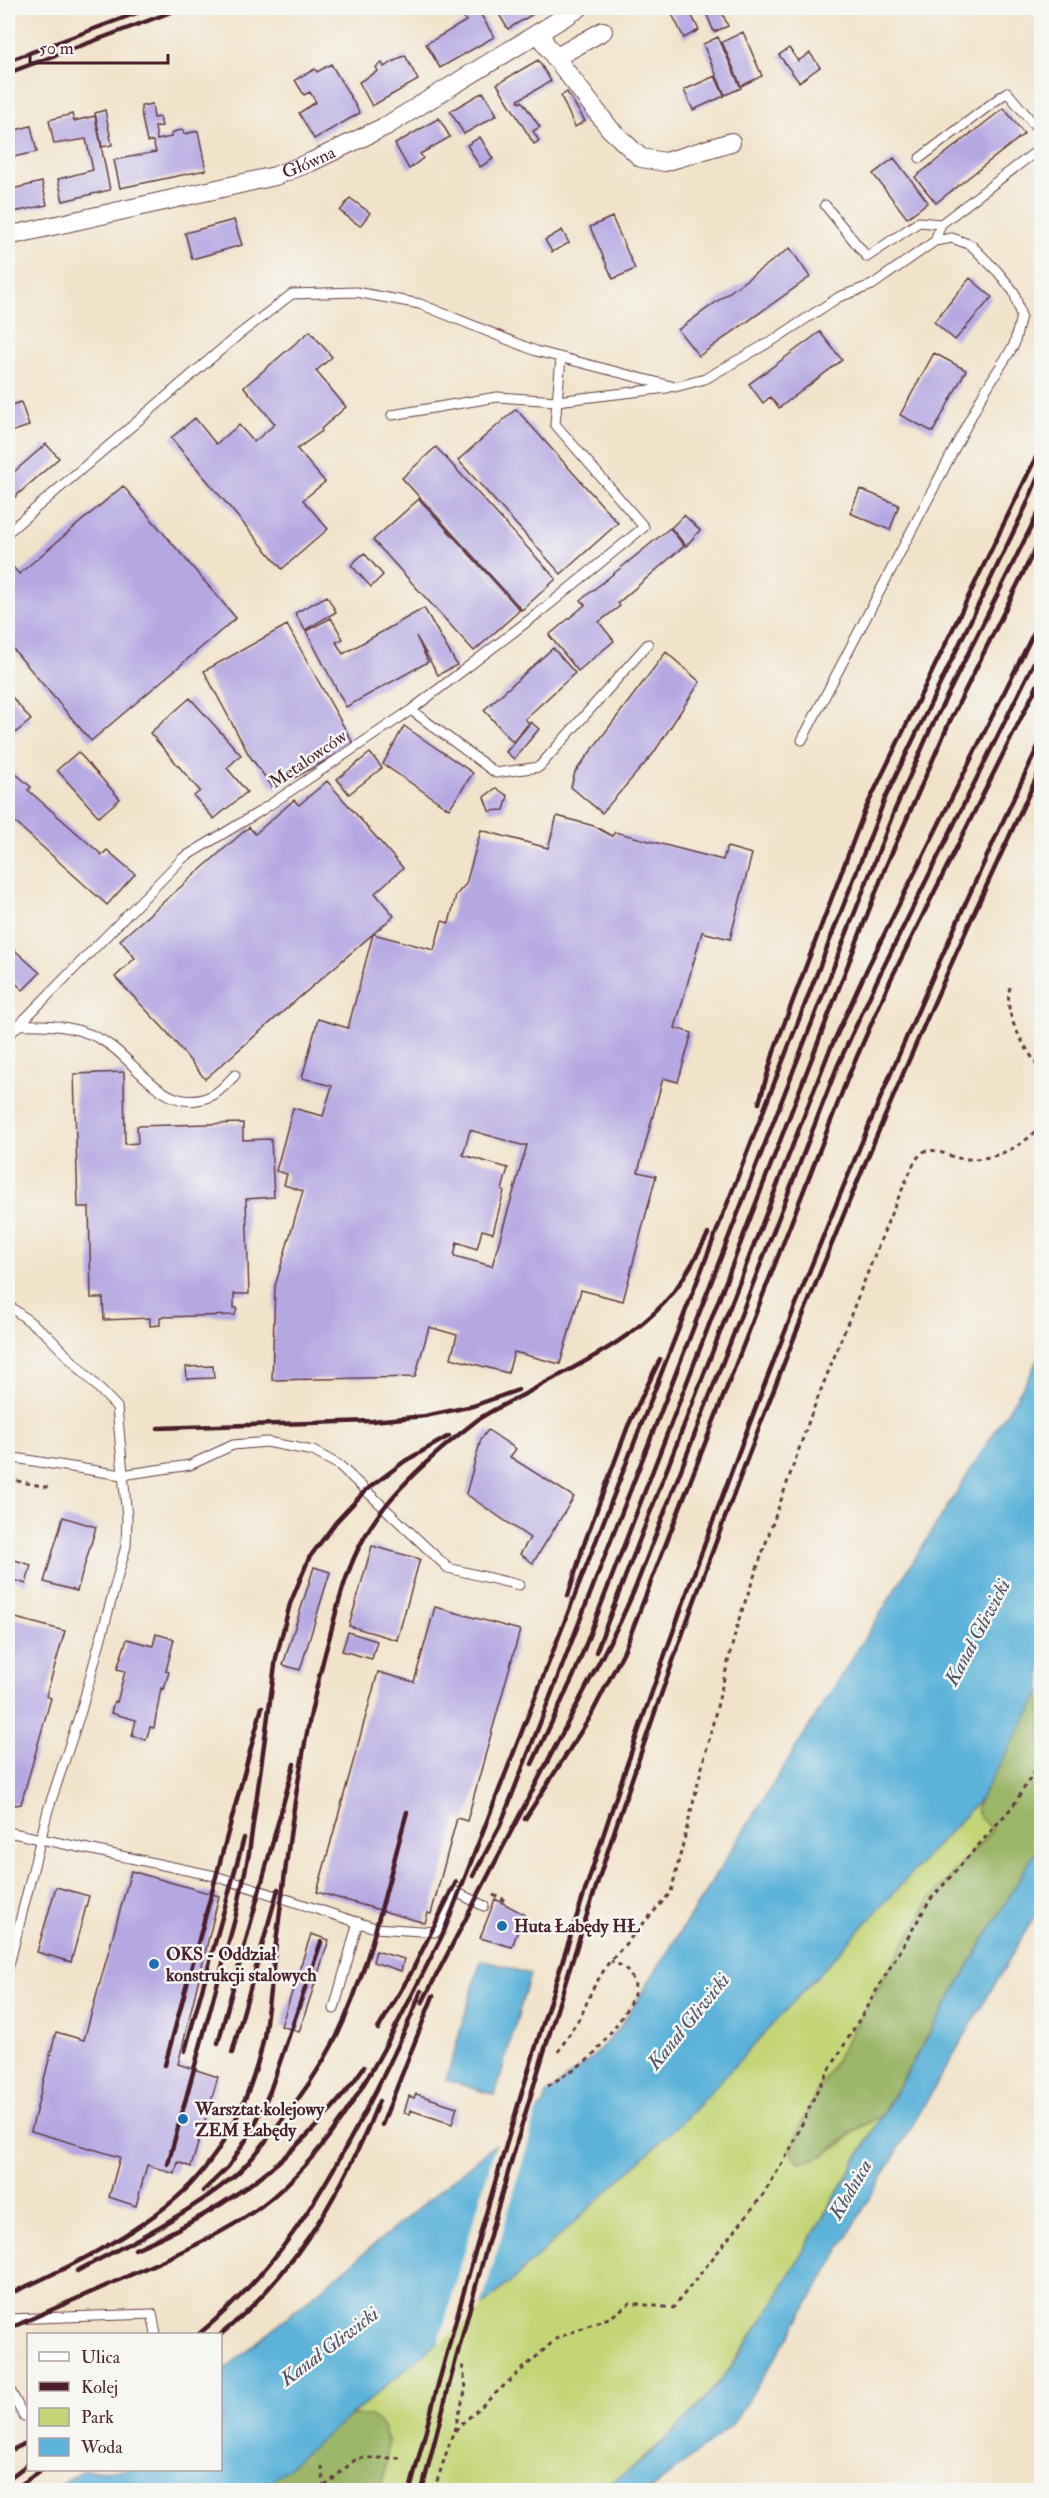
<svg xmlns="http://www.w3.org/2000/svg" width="1049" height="2498" font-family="'IM FELL Double Pica',serif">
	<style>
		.green { fill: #c4d577; stroke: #877a51; stroke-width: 1.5 }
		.forest { fill: #9bb668; stroke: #726a4a; stroke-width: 1.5 }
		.water { fill: #5cb2d9; stroke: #536882; stroke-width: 1.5 }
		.pier { fill: #f1e3ca }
		.building { fill: #b5a8e2; fill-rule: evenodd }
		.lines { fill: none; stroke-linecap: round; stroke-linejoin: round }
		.lane-casing { stroke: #633c43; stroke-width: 11 }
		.street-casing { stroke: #633c43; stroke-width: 20 }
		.path { stroke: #633c43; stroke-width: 3; stroke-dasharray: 4.5 4.5; stroke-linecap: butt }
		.lane { stroke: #fff; stroke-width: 9 }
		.street { stroke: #fff; stroke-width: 18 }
		.rail { stroke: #4a1f2b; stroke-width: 4.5 }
		.poi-dot { fill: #1f6fb2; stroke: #f6f6f2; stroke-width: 2 }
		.labels { text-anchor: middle; stroke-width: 5; stroke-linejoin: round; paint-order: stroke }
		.street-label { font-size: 18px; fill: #4a1f2b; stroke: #f6f6f2 }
		.poi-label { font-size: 18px; font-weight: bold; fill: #4a1f2b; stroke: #f6f6f2; text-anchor: start }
		.water-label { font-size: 20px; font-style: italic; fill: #505268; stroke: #f6f6f2 }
	</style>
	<rect width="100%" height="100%" fill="#f6f6f2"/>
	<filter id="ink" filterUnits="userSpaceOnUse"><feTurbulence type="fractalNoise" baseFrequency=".0167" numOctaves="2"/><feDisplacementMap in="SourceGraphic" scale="12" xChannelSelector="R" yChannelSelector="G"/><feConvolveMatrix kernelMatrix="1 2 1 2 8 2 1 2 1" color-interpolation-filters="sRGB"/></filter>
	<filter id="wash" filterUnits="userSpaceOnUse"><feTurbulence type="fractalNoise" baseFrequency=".008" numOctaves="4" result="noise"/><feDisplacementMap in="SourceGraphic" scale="24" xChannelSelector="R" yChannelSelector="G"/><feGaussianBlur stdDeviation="1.35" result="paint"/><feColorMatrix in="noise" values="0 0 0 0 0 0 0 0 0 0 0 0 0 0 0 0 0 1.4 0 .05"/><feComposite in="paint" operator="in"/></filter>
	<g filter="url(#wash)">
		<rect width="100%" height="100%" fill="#f1e3ca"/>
		<path class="green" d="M980,1799V1818L992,1829L930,1900L817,2091L790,2150L837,2148L859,2128L881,2116L768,2312L722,2379L676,2430L614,2482L599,2490H381L389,2440L370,2416L351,2415L509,2283L691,2113L930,1849Z"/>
		<path class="forest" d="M1041,1692V1842L881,2116C874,2120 866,2123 860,2127C833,2145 833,2157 798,2163L790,2150L817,2091L930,1900L992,1830L980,1818L976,1809L980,1799Z
			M351,2415C356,2415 365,2414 370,2416C398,2428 384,2468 381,2490H259Z"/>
		<path class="water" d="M1041,1352V1692L980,1799L691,2113L509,2283L267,2485L259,2490H52L83,2470H220L221,2372L544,2104L547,2094L592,2058L621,2026L1029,1377Z
			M1041,1842V1905L787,2340L731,2426L650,2490H599C645,2463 688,2421 721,2380C738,2359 752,2335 768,2312Z
			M481,1960L530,1974L495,2095L446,2080Z"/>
		<path class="pier" d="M539,2105L480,2311L438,2345L497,2139Z"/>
		<g id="blocks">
			<path class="building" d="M477,8L494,37L440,68L426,44L466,21L463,16Z
				M495,8H543L508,29Z
				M669,8H688L699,30L684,38Z
				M704,8H720L728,26L714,32Z
				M743,32L762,76L741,86L722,42Z
				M718,37L741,88L725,95L703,44Z
				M789,48L798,61L810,53L820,67L799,82L779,55Z
				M405,55L418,80L372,106L359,82L378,71L376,67L382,63L384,67Z
				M538,60L551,81L518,100L520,103L522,101L540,127L533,131L539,141L534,144L497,84Z
				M331,64L360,113L314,139L299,113L316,102L310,92L304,95L295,80L315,69L317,72Z
				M715,76L724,96L693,110L684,90Z
				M483,92L497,115L464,134L450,111Z
				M567,92L585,121L575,127L561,96Z
				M152,104L154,118L160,117L162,126L155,127L157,140L171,137V134L176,131L183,130L184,134L198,131L206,170L120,188L114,160L156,152L153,141L147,142L142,118L141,106Z
				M1004,108L1024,134L936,203L915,177Z
				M105,110L112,145L102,147L95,113Z
				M72,114L74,121L95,116L110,190L63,201L58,179L93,170L86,139L54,144L49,120Z
				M439,118L450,137L420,154L423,158L409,169L395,144Z
				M31,126L37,152L8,158V132Z
				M480,137L493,159L480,167L467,145Z
				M894,158L928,202L907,218L873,174Z
				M42,182L47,205L9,213L8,190Z
				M350,198L370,213L360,226L340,211Z
				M612,217L635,269L613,279L590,227Z
				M234,220L242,245L192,259L185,233Z
				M562,230L569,243L552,252L545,240Z
				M790,248L810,277L699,356L678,330Z
				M970,278L992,297L955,340L934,322Z
				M310,331L332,357L316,371L346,407L321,429L322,431L297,449L325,482L303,500L328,529L282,569L171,438L195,418L216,444L239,425L254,442L275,424L244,387Z
				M820,332L842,360L779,408L770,397L763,403L749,384Z
				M934,353L966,370L933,432L900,415Z
				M21,402L29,426L8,433V406Z
				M516,409L618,523L561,574L458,460Z
				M46,444L59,458L8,503V477Z
				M436,447L556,579L522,610L402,478Z
				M123,486L236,618L91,741L8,643V561L19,574Z
				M860,489L899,505L890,530L850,513Z
				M419,499L520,610L474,651L373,540Z
				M684,515L700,530L686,546L671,528Z
				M670,528L684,546L618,603L620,606L599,622L614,641L578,671L549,635L585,605L581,600Z
				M364,553L383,575L371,587L351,565Z
				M327,596L336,612L305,630L295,613Z
				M424,608L457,665L438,675L416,636L428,662L346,707L306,631L331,618L343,639L336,642L343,654Z
				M287,625L354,745L274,789L249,755L204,671Z
				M553,648L575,673L525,719L529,723L513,742L484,710Z
				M666,652L700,682L653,754L602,813L571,787L575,772Z
				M8,692L31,720L15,733L8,725Z
				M190,698L241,755L227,768L247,792L214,819L194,796L200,791L150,733Z
				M531,722L539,729L514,759L506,752Z
				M404,726L473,773L449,809L383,764Z
				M78,752L120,799L99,817L57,770Z
				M370,753L382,768L349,794L337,779Z
				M8,767L31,787L28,790L102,855L107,850L135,874L107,905L8,816Z
				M327,781L403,868L375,893L394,916L373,934L434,950L442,921L449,923L456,895L466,884L481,830L548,848L557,816L594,826L612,836L615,832L723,860L727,847L752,854L730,939L702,932L675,1028L692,1033L678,1082L663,1078L638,1172L656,1176L623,1301L581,1290L560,1364L514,1352L508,1373L451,1358L457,1335L429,1327L415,1377L272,1380L275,1286L303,1191L284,1185L287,1174L276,1171L293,1108L323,1116L332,1086L302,1078L318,1019L348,1028L373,934L205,1079L166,1031L115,977L135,958L120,940L249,827L255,834L294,800L299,805ZM470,1130L521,1145H527L492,1266L454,1256L457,1242L477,1249L482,1230L493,1233L504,1191L502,1190L508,1168L463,1155Z
				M496,788L508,796L504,810L489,811L484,797Z
				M8,944L40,973L23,990L8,976Z
				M124,1072L125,1144L138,1143L137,1126L243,1123V1140L271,1139L274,1197L246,1199L249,1294H234V1308H237L235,1315L160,1317V1325L150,1326V1318L104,1320L103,1298H91L89,1207H78L74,1074Z
				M213,1366L214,1378L187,1379L186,1367Z
				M488,1430L516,1449L510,1457L574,1497L533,1563L520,1554L530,1538L466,1494L481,1439Z
				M63,1517L96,1527L77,1591L44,1582Z
				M372,1546L420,1559L397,1640L349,1626Z
				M8,1558L31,1565L26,1584L8,1578Z
				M314,1567L330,1572L300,1670L283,1665Z
				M435,1607L520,1630L467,1821L457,1818L431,1914L428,1913L425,1923L317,1892L378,1672L414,1682Z
				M8,1616L65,1631L46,1696L51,1698L21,1804L16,1805L8,1803Z
				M348,1632L377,1641L372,1659L342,1651Z
				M156,1634L174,1639L166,1671L169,1672L164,1689L161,1688L154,1728L150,1727L146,1740L132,1736L136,1720L111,1713L114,1701L117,1702L125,1671L117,1669L127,1639L153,1646Z
				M131,1871L219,1896L178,2064L218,2077L191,2167L178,2162L175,2174L147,2165L136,2206L109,2197L120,2157L31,2131L56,2032L84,2040Z
				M56,1887L89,1896L71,1962L37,1952Z
				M495,1899L524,1914L512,1947L480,1938Z
				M311,1934L329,1940L299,2032L281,2026Z
				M376,1951L404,1959L401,1971L373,1962Z
				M416,2094L457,2107L452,2124L410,2110L409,2114L404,2113L409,2096L414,2098Z"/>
		</g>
	</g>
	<g filter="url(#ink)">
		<use href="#blocks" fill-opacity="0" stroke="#633c43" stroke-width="1.5"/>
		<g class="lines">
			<defs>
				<path id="lane" d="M920,158L1007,92L1042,134
					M825,205L867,257L919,222L941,224
					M935,241L941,224L1042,147
					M392,415L497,397L557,401L667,388
					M8,532L237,336L292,294L356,292L420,304L536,351L675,387L705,379L775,339L839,297L872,285L935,241L952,238L971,245L998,272L1014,292L1021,316L1014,345L983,394L802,740
					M411,710L496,773L539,767L648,644
					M19,1025C51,1024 84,1026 111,1046C140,1067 167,1116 211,1096C220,1092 228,1082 235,1075
					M8,1036L183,858L259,812L411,710L545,608L644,527L555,424L561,358
					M8,1305L46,1334L117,1407L127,1518L126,1546L81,1711L48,1810L8,1969
					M8,1457L122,1475L190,1465L233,1445L267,1442L313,1451L339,1465L448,1568L519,1585
					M8,1832L215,1876L375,1928L436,1932L454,1891L484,1906
					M334,2009L358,1922
					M8,2319L152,2314L156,2334
					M8,2386L24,2417L28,2414"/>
				<g id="street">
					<path d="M540,32L546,45L610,129L641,158L665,162L731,142"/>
					<path d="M555,58L603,31"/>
					<path id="s1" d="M8,236L275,176L311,162L386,126L579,8"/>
				</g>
			</defs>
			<use href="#lane" class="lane-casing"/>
			<use href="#street" class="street-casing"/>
			<path class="path" d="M1010,987C1002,1019 1027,1047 1042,1074
				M8,1479L51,1488
				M493,1895L503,1899L502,1902
				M558,2052L582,2014L592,1990L607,1965L671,1892L738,1622L811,1415L891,1214L915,1161C918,1157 921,1153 925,1151C936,1148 948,1156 958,1158C988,1163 1024,1149 1042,1123
				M548,2086L592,2057L622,2017L634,1995L635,1982L624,1967L611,1961
				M454,2431L466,2388L462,2363
				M322,2466L324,2490
				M257,2486L260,2490
				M325,2486L357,2458H401
				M434,2490L453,2433L465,2421L557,2338L611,2317L630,2303L673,2308L763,2195L790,2150L817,2091L930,1900L1013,1806L1042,1759"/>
			<use href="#lane" class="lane"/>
			<use href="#street" class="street"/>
			<path class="rail" d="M8,61L150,8
				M8,73L182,8
				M759,1103L775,1048L865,810L1042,445
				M158,1428L372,1421L425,1416L473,1406L518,1390
				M568,1596L584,1544L628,1426L660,1359
				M596,1652L828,1054L867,969L1042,616
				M532,1764L574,1675L886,866L949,723L1042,535
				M525,1819L589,1719L624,1651L848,1077L891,979L1042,676
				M473,1876L500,1826L893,814L930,730L1042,505
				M422,2003L620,1622L634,1591L837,1067L880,974L1042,646
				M378,2029L410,1975L456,1882
				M218,2043L294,1764
				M185,2051L244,1838
				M232,2053L278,1889
				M165,2065L262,1707
				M382,2125L433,1996
				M168,2164L235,1919L249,1853L276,1658L290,1604L309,1558L336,1522L365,1491L405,1461L449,1436
				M203,2191L228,2167L252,2131L270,2091L321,1942
				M135,2249C229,2209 305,2152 364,2067
				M77,2271C130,2243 185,2216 233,2177C249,2164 262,2146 275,2129C298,2101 319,2071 336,2038C370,1968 386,1887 407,1812
				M16,2291C71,2267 150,2227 191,2184C229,2144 253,2090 264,2037C282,1906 293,1767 329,1639C338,1605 346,1569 364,1538C388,1493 436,1452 476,1421C494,1408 517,1399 536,1388C582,1363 631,1340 666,1301C683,1282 696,1257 708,1234
				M8,2329C48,2311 88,2294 128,2276C173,2256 220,2236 260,2207C345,2144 395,2026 443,1934L886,796L1026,506L1042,467
				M199,2334C276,2270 317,2203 363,2115C385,2074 405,2034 421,1991
				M220,2335C295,2274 344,2190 379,2101
				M14,2449L28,2442
				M8,2479L28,2464
				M13,2490L42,2470
				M410,2490C567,1888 775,1300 1042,738
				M422,2490C570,1900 782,1316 1042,766"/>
		</g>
	</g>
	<g class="poi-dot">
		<circle cx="502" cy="1926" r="6"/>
		<circle cx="154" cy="1964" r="6"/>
		<circle cx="183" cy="2119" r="6"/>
	</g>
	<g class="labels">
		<g class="street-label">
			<text dy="6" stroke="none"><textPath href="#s1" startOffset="310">Główna</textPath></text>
			<text transform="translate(308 759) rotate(-34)" y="6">Metalowców</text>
		</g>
		<g class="poi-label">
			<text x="514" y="1932">Huta Łabędy HŁ</text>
			<text x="166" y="1960">OKS - Oddział<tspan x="166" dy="21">konstrukcji stalowych</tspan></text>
			<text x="195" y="2115">Warsztat kolejowy<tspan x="195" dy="21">ZEM Łabędy</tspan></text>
		</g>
		<g class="water-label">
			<text transform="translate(977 1632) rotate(-62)" y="7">Kanał Gliwicki</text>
			<text transform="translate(688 2021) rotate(-51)" y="7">Kanał Gliwicki</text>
			<text transform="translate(850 2189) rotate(-60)" y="7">Kłodnica</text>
			<text transform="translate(329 2346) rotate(-37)" y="7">Kanał Gliwicki</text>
		</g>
	</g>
	<rect width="1049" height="2498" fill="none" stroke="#f6f6f2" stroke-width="30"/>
	<rect x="27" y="2333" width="195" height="138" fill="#f6f6f2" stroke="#b1a0a2" stroke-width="1.5"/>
	<rect x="39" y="2352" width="30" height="9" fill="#ffffff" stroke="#b1a0a2" stroke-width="1.5"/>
	<text x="81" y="2363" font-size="18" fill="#4a1f2b">Ulica</text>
	<rect x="39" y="2382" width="30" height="9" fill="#4a1f2b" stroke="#b1a0a2" stroke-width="1.5"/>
	<text x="81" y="2393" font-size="18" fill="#4a1f2b">Kolej</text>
	<rect x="39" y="2408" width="30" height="18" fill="#c4d577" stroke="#b1a0a2" stroke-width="1.5"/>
	<text x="81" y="2423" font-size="18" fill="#4a1f2b">Park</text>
	<rect x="39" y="2438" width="30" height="18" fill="#5cb2d9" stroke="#b1a0a2" stroke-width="1.5"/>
	<text x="81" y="2453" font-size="18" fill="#4a1f2b">Woda</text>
	<path d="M30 54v9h138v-9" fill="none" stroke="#4a1f2b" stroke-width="3"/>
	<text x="39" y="54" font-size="18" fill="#4a1f2b" stroke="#f6f6f2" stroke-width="4.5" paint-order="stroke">50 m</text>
</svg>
